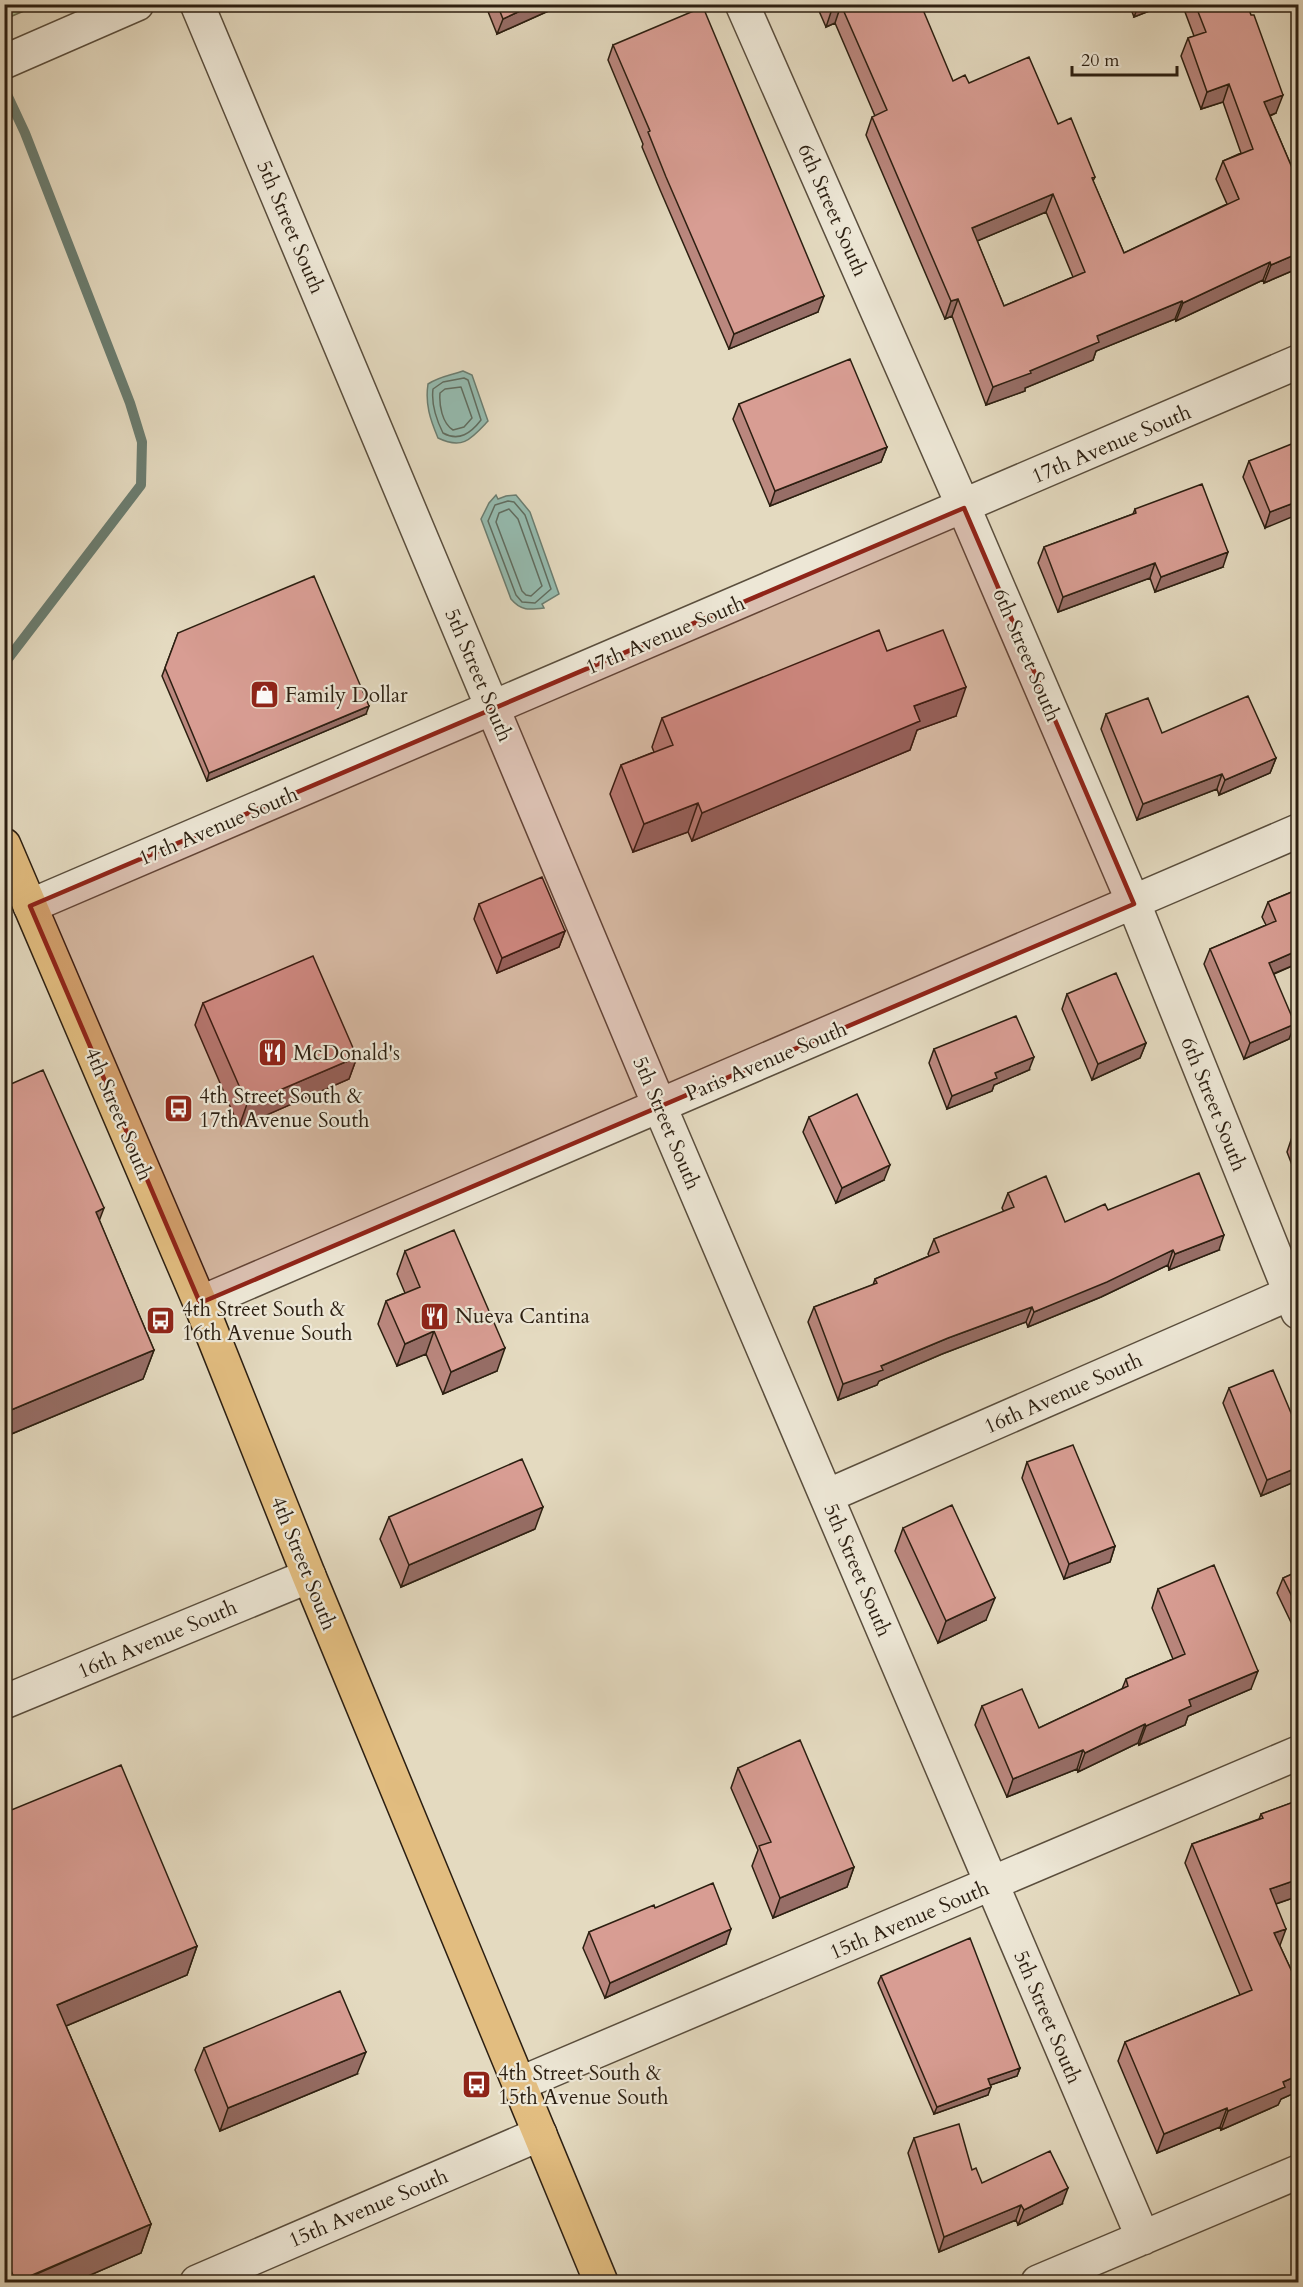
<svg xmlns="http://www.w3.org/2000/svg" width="1303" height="2287" font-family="Cardo,serif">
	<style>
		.green { fill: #b0c196; stroke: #6e7054; stroke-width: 1.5 }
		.water { fill: #95bbaf; stroke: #6b7d70; stroke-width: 1.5 }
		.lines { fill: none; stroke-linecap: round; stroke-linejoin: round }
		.shore { stroke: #606d60; stroke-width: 1.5 }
		.stream { stroke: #6b7d70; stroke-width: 10 }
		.minor-casing { stroke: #5a4e3d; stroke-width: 36 }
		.major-casing { stroke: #2c1f11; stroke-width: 36 }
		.minor { stroke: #ede7d6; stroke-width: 33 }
		.major { stroke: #e2bd80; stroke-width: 33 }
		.wall { fill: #ba877e; stroke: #2c1f11; stroke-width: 1.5; fill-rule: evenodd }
		.shaded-wall { fill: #976e67; stroke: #2c1f11; stroke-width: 1.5 }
		.building { fill: #d89d93; stroke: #2c1f11; stroke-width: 1.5; fill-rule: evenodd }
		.marked { fill: #8f2418; fill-opacity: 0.2; stroke: #8f2418; stroke-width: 4.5; stroke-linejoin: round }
		.labels { text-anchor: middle; stroke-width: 4.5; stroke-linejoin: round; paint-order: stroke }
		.street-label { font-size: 21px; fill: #2c1f11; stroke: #ede7d6 }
		.poi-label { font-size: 21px; fill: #2c1f11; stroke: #ede7d6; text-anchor: start }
	</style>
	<rect width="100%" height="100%" fill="#e4dac0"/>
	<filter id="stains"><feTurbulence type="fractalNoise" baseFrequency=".00333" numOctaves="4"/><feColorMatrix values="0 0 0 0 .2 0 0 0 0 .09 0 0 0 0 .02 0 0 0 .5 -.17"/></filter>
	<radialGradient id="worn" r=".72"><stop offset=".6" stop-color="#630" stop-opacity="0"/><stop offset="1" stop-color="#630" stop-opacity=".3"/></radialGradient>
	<path class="green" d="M5,4H38V5L5,19Z"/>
	<path class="water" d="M463,371L472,375L488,421C471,439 463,450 438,438C430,419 425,404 428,384C441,376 449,376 463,371Z
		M496,495L498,499L506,496L516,495L530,512L559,594L542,604L544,608C529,610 521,611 511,599L481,519L489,503Z"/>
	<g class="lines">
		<path class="shore" d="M464,378L468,380L481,420C471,433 459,442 443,433C436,419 431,405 433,389L443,382Z
			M461,387L472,418L464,427L453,430C442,423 439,405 440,393L445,389Z
			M508,501L514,502L525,515L551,589L535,603L522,602L516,595L488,521L495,505Z
			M509,509L518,519L542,586L531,596L526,595L522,591L496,522L499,513Z"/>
		<path class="stream" d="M4,88L25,133L130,403L142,442L141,485L4,664"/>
		<defs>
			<path id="minor" d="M197,4L660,1107L1143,2238
				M742,4L964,508L1134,904L1298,1312
				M4,62L137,4
				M30,906L1298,362
				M200,1303L1298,831
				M827,1496L1298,1290
				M4,1702L309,1576
				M519,2084L1298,1753
				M197,2282L540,2134
				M1038,2282L1298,2172"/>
			<path id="major" d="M4,845L200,1303L309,1576L601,2282"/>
		</defs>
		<use href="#minor" class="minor-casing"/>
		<use href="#major" class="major-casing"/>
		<use href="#minor" class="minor"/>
		<use href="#major" class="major"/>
	</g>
	<path class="wall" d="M485,4H564L497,34Z
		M816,4H909L953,81L969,83L1058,124L1095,177L1093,181L1124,253L1227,204L1216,179L1223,161L1241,153L1223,102L1201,109L1181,56L1188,38L1194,36L1182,4H1247L1276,113L1270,116L1293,170L1299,167V268L1264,283L1263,280L1176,321L1175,319L1096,351L1093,360L1025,388V391L986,405L952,316L945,319L866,135L872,117L875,116L835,23L826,27ZM1046,212L1073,277L1004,306L977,241Z
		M1129,4H1167L1134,17Z
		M613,45L818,312L729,349L661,192L642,147L643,144L608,60Z
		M739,404L887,447L881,462L770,506L733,419Z
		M1297,449L1265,528L1243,477L1249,461Z
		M1135,509L1223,567L1155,592L1150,578L1058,612L1038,563L1044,547L1133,514Z
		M178,633L366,714L207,781L162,676Z
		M887,651L956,716L917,730L910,750L692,841L688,832L633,852L610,794L621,765L654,752L652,747L662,718Z
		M1106,714L1162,733L1276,758L1270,773L1219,795L1217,789L1137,820L1101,729Z
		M1299,889V963L1274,974L1289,1039L1244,1059L1204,964L1210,949L1266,925L1262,917L1268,902Z
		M479,904L565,931L559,947L497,973L474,919Z
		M1067,994L1146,1043L1140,1058L1092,1080L1062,1009Z
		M203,1003L357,1057L349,1079L239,1127L195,1025Z
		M934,1049L1029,1070L994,1085L992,1091L947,1109L929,1063Z
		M4,1087L99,1220L154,1350L143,1379L4,1437Z
		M809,1117L884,1180L836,1203L803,1132Z
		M1299,1134V1183L1287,1152L1292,1137Z
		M1008,1193L1065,1222L1108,1210L1219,1250L1169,1270L1168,1265L1101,1297L1028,1327L1026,1322L942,1354L879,1381L877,1385L838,1400L808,1322L814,1307L873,1285L875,1279L929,1256L928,1254L934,1239L1004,1212L1002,1208Z
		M405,1251L497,1371L443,1394L426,1354L397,1366L378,1324L386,1301L405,1293L397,1274Z
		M1229,1388L1299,1432V1480L1261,1496L1223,1403Z
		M1027,1462L1115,1546L1110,1562L1064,1579L1022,1478Z
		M389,1517L535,1529L401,1587L380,1539Z
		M903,1528L986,1620L938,1643L895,1551Z
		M1299,1571V1639L1277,1593L1283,1578Z
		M1158,1589L1251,1689L1188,1716L1185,1725L1139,1745L1138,1743L1078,1772L1077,1769L1007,1797L975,1725L982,1706L1039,1728L1122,1689L1126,1679L1173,1659L1152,1608Z
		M738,1768L854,1867L847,1887L773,1918L752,1866L758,1850L731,1788Z
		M1299,1800V1896L1276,1904L1280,1946L1299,1987V2091L1281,2099L1278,2105L1221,2130L1220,2127L1157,2153L1118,2061L1125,2042L1240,1995L1185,1863L1192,1844L1259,1819L1261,1814Z
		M4,1813L197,1946L187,1975L66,2026L151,2224L141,2253L72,2283H4Z
		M655,1908L726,1944L605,1998L583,1948L589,1932Z
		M881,1976L1020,2068L1017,2076L990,2085L988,2095L934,2114L878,1983Z
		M204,2048L357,2074L220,2131L195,2070Z
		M914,2138L972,2170L982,2183L1062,2204L1018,2225L1016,2220L939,2252L908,2153Z"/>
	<path class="shaded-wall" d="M535,4H564L497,34L503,19Z
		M1139,4H1167L1134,17Z
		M841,5L835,23L826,27L832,9Z
		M1229,84L1223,102L1201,109L1207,92Z
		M1283,95L1276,113L1257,120L1264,102Z
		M1053,194L1046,212L965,246L972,228Z
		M1299,253V268L1264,283L1271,265Z
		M1270,262L1263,280L1176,321L1183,303Z
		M824,296L818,312L729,349L734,334Z
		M958,299L952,316L945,319L951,301Z
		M1182,301L1175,319L1096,351L1093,360L1025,388V391L986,405L993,387L1030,371L1097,336Z
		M887,447L881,462L770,506L775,491Z
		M1299,501V514L1265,528L1270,512Z
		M1228,552L1223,567L1155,592L1161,577Z
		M1155,563L1150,578L1058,612L1063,597Z
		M966,687L956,716L917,730L910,750L692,841L702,813L914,706Z
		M369,706L366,714L207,781L209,773Z
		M1276,758L1270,773L1219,795L1225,780Z
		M1222,774L1217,789L1137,820L1143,804Z
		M698,803L688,832L633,852L644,824Z
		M565,931L559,947L497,973L502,958Z
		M1299,950V963L1263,978L1269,963Z
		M1295,1024L1289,1039L1244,1059L1250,1043Z
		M1146,1043L1140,1058L1092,1080L1098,1064Z
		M357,1057L349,1079L239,1127L247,1104Z
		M1034,1057L1029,1070L994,1085L992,1091L947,1109L952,1096L995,1073Z
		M890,1165L884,1180L836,1203L842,1188Z
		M104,1208L93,1237L96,1212Z
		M1224,1235L1219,1250L1169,1270L1175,1254Z
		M1173,1250L1168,1265L1101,1297L1028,1327L1034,1312Z
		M1032,1307L1026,1322L942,1354L879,1381L877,1385L838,1400L843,1384L881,1366L948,1338Z
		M434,1331L426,1354L397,1366L405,1344Z
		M505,1348L497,1371L443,1394L451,1372Z
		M154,1350L143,1379L4,1437V1427L11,1410Z
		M1299,1467V1480L1261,1496L1267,1480Z
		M543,1507L535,1529L401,1587L409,1565Z
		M1115,1546L1110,1562L1064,1579L1069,1564Z
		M995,1598L986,1620L938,1643L946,1621Z
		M1258,1671L1251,1689L1188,1716L1185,1725L1139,1745L1146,1726L1189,1700Z
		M1145,1724L1138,1743L1078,1772L1085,1753Z
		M1083,1750L1077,1769L1007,1797L1013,1779Z
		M854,1867L847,1887L773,1918L780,1898Z
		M1299,1879V1896L1263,1908L1270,1889Z
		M731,1929L726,1944L605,1998L610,1983Z
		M1286,1929L1279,1948L1274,1933Z
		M197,1946L187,1975L47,2034L57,2005Z
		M366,2052L357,2074L220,2131L228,2108Z
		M1020,2068L1017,2076L985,2087L988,2079Z
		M1299,2075V2091L1281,2099L1278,2105L1221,2130L1228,2111L1283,2082Z
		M991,2087L988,2095L934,2114L937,2107Z
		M1227,2108L1220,2127L1157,2153L1164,2134Z
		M1068,2188L1062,2204L1018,2225L1024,2210Z
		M1021,2205L1016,2220L939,2252L944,2237Z
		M151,2224L141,2253L72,2283H16Z"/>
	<path class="building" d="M497,4H535L503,19Z
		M830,4H909L912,10L921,5L953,81L965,75L969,83L1029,57L1058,124L1071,118L1095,177L1092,178L1124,253L1239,199L1223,161L1253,149L1229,84L1207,92L1188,38L1206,32L1195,4H1247L1251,15H1254L1283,95L1264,102L1293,170L1299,167V253L1271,265L1270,262L1183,303L1182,301L1097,336L1099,342L1030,371L1031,373L993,387L958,299L951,301L872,117L887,110L841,5L832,9ZM1053,194L1085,272L1004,306L972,228Z
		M703,7L824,296L734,334L666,177L648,132L650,131L613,45Z
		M850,359L887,447L775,491L739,404Z
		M1294,443L1297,449L1299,448V501L1270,512L1249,461Z
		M1202,484L1228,552L1161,577L1155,563L1063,597L1044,547L1136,513L1135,509Z
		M314,576L369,706L209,773L165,668L178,633Z
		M879,630L887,651L943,630L966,687L914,706L920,721L702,813L698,803L644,824L621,765L673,745L662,718Z
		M1248,696L1276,758L1225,780L1222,774L1143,804L1106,714L1148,698L1162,733Z
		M542,877L565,931L502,958L479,904Z
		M1299,889V950L1269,963L1295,1024L1250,1043L1210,949L1276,921L1268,902Z
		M313,956L357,1057L247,1104L203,1003Z
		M1116,973L1146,1043L1098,1064L1067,994Z
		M1016,1016L1034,1057L995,1073L997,1078L952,1096L934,1049Z
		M43,1070L104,1208L96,1212L154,1350L11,1410L4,1395V1087Z
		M857,1094L890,1165L842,1188L809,1117Z
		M1299,1134V1153L1292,1137Z
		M1199,1173L1224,1235L1175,1254L1173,1250L1107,1282L1034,1312L1032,1307L948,1338L881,1366L883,1370L843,1384L814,1307L877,1283L875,1279L939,1252L934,1239L1014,1207L1008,1193L1046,1176L1065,1222L1105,1204L1108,1210Z
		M454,1230L505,1348L451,1372L434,1331L405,1344L386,1301L420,1287L405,1251Z
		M1273,1370L1299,1432V1467L1267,1480L1229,1388Z
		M1073,1445L1115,1546L1069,1564L1027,1462Z
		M522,1459L543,1507L409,1565L389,1517Z
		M952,1505L995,1598L946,1621L903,1528Z
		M1214,1565L1258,1671L1189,1700L1191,1706L1146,1726L1145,1724L1085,1753L1083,1750L1013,1779L982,1706L1022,1689L1039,1728L1128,1686L1126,1679L1185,1654L1158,1589Z
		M1299,1571V1611L1283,1578Z
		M800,1740L854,1867L780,1898L759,1846L771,1842L738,1768Z
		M121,1765L197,1946L57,2005L151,2224L16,2282L4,2255V1813Z
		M1299,1800V1879L1270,1889L1286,1929L1274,1933L1299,1987V2075L1283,2082L1285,2087L1228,2111L1227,2108L1164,2134L1125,2042L1252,1990L1192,1844L1263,1818L1261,1814Z
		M713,1883L731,1929L610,1983L589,1932L654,1905L655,1908Z
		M970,1938L1020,2068L988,2079L991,2087L937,2107L881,1976Z
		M340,1991L366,2052L228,2108L204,2048Z
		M959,2124L972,2170L976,2168L982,2183L1050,2151L1068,2188L1024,2210L1021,2205L944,2237L914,2138Z"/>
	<path class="marked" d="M964,508L1134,904L200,1303L30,906Z"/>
	<defs>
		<symbol id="shop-square" viewBox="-11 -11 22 22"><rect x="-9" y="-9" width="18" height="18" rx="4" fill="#8f2418" stroke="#ede7d6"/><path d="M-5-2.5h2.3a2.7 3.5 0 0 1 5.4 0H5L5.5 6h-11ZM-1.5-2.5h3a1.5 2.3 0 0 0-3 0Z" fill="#fff"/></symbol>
		<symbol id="restaurant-square" viewBox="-11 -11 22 22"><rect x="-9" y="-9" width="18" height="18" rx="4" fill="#8f2418" stroke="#ede7d6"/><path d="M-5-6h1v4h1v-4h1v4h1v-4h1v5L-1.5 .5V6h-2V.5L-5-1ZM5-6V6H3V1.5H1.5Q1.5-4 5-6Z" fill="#fff"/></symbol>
		<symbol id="bus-square" viewBox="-11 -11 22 22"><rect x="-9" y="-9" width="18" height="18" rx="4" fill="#8f2418" stroke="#ede7d6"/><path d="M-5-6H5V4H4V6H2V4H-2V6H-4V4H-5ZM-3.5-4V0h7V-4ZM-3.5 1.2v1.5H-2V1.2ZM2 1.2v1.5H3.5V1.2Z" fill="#fff"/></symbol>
	</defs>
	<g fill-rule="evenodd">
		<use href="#shop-square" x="248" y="678" width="33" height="33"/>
		<use href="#restaurant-square" x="256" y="1036" width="33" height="33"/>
		<use href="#bus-square" x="162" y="1092" width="33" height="33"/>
		<use href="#restaurant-square" x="418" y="1300" width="33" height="33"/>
		<use href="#bus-square" x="144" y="1304" width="33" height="33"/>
		<use href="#bus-square" x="460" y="2068" width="33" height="33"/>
	</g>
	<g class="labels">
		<g class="street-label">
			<text transform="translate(833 210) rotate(66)" y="7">6th Street South</text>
			<text transform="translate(291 227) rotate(67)" y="7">5th Street South</text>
			<text transform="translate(1111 444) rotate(-23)" y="7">17th Avenue South</text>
			<text transform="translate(665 635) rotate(-23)" y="7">17th Avenue South</text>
			<text transform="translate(1027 655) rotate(67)" y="7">6th Street South</text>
			<text transform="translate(479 675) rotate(67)" y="7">5th Street South</text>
			<text transform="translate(218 826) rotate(-23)" y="7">17th Avenue South</text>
			<text transform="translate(766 1061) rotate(-23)" y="7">Paris Avenue South</text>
			<text transform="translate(1214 1104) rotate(68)" y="7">6th Street South</text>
			<text transform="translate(119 1114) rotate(67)" y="7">4th Street South</text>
			<text transform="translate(667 1123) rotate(67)" y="7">5th Street South</text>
			<text transform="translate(1063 1393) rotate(-24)" y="7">16th Avenue South</text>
			<text transform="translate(304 1563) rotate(68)" y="7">4th Street South</text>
			<text transform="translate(858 1570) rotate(67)" y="7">5th Street South</text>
			<text transform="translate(157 1639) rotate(-23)" y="7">16th Avenue South</text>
			<text transform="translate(909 1920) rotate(-23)" y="7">15th Avenue South</text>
			<text transform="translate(1048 2017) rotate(67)" y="7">5th Street South</text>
			<text transform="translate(368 2208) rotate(-23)" y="7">15th Avenue South</text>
		</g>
		<g class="poi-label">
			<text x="285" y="702">Family Dollar</text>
			<text x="293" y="1060">McDonald's</text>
			<text x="199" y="1103">4th Street South &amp;<tspan x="199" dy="24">17th Avenue South</tspan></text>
			<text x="182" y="1316">4th Street South &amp;<tspan x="182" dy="24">16th Avenue South</tspan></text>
			<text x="455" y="1323">Nueva Cantina</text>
			<text x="498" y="2080">4th Street South &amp;<tspan x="498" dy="24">15th Avenue South</tspan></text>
		</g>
	</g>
	<rect width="1303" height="2287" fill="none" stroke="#e4dac0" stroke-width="24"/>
	<rect x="6" y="6" width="1291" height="2275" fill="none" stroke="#2c1f11" stroke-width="3"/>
	<rect x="12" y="12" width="1279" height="2263" fill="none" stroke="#2c1f11" stroke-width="1.5"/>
	<path d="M1072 66v9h105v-9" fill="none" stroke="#2c1f11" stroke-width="3"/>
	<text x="1081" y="66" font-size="18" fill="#2c1f11" stroke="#ede7d6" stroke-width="4.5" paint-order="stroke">20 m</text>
	<rect width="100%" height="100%" filter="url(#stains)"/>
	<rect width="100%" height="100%" fill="url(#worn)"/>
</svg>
